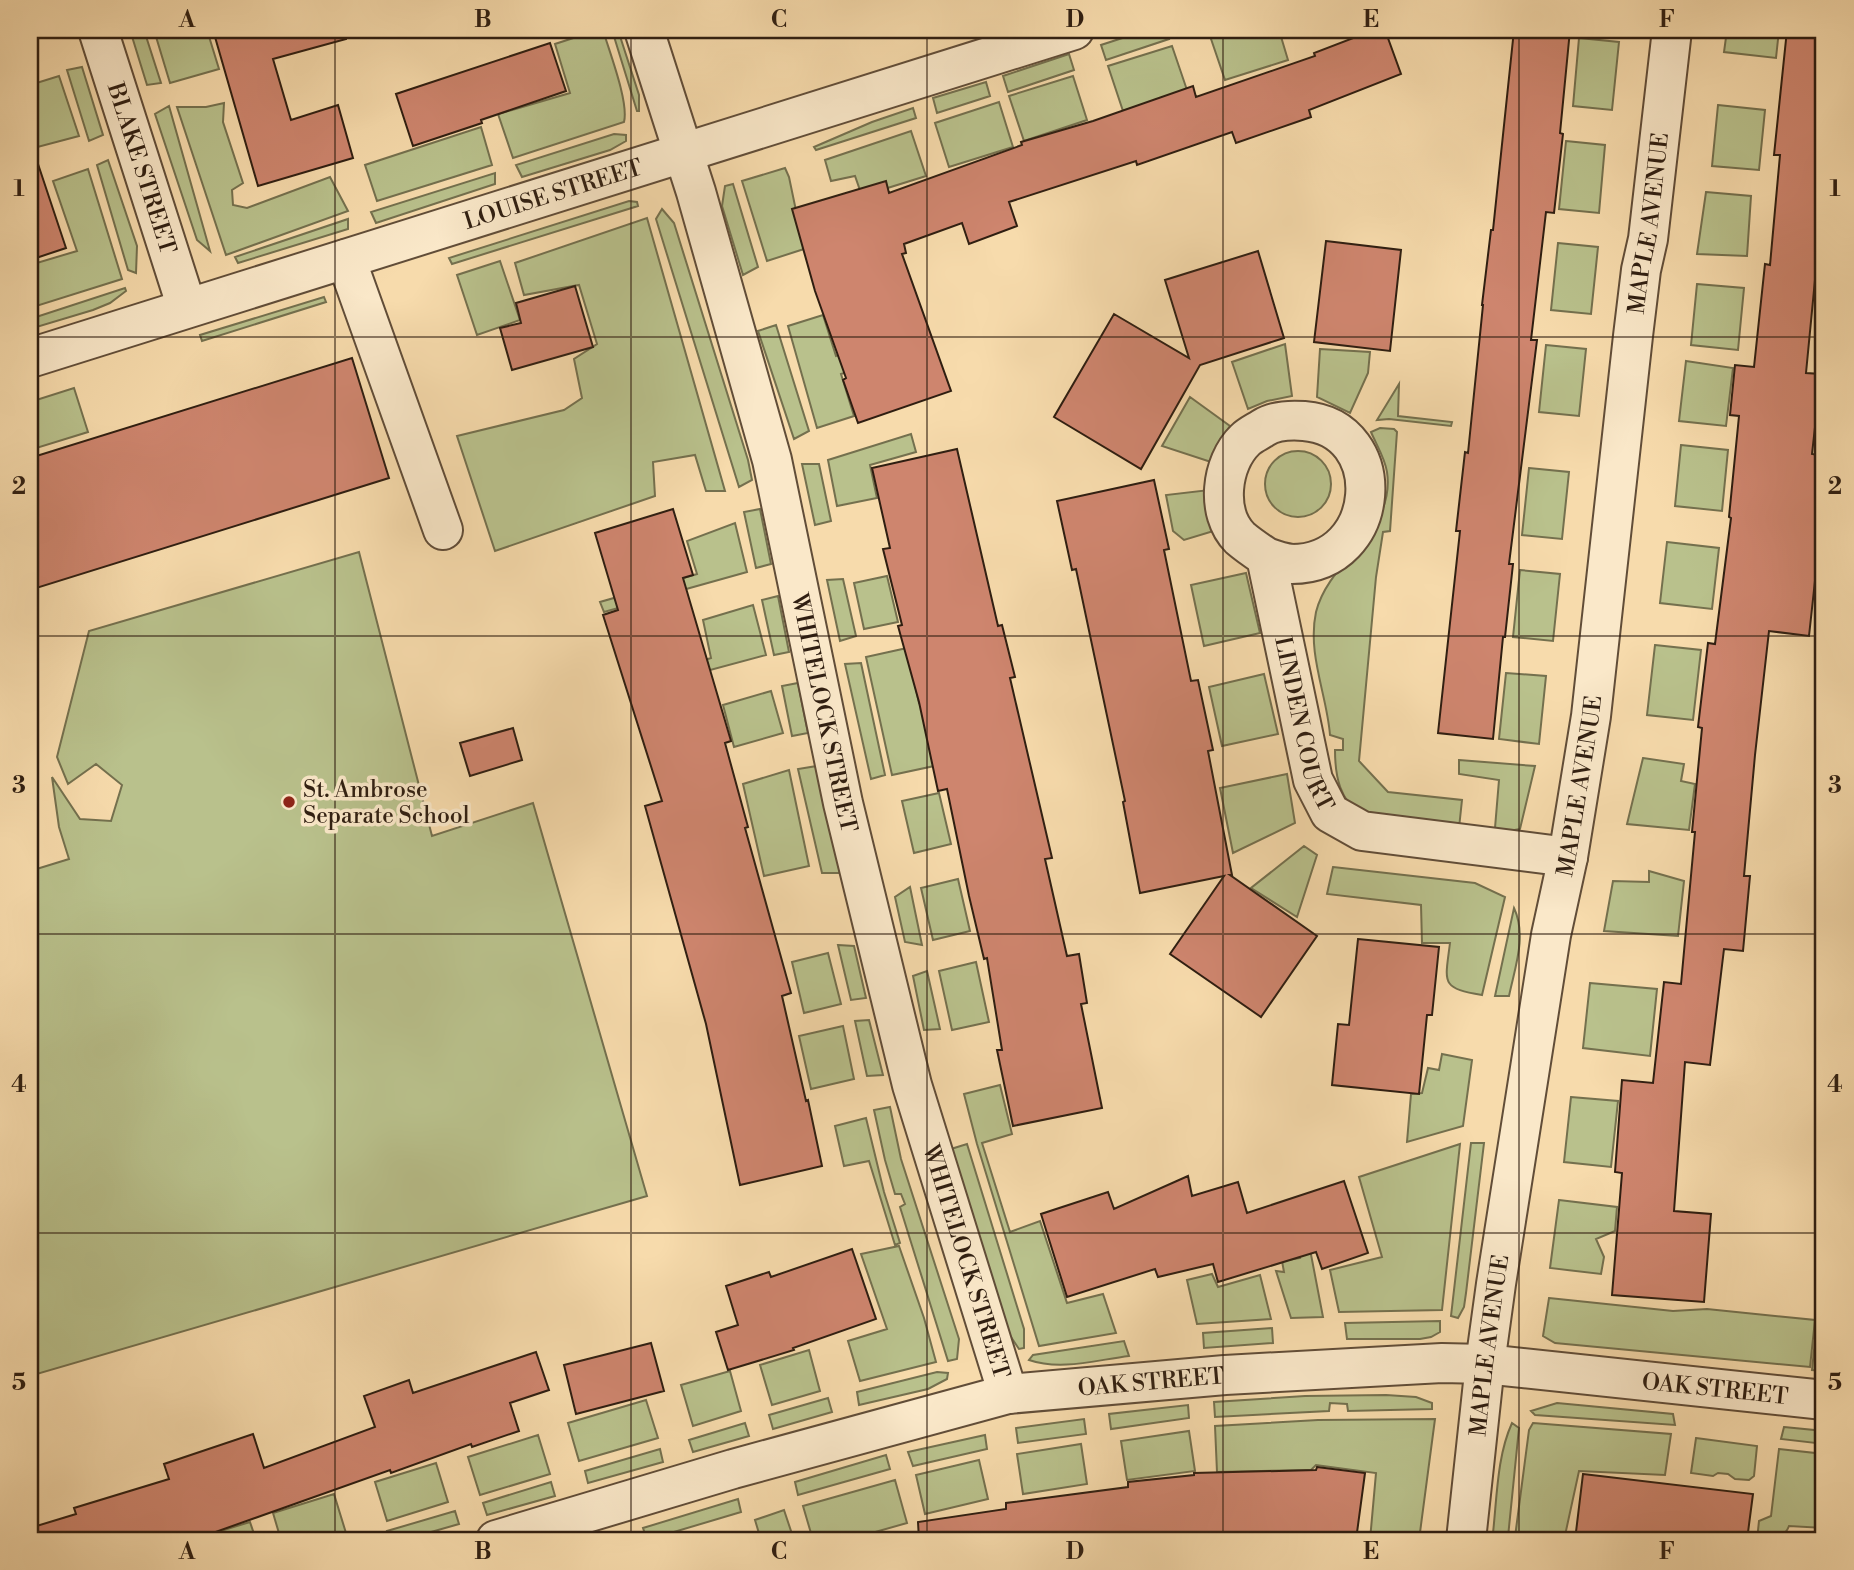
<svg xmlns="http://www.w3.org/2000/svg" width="1854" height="1570" font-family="'Libre Bodoni',serif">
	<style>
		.green { fill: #b9c18c; stroke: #74704e; stroke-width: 2 }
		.building { fill: #ce856e; stroke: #2f1e11; stroke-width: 2 }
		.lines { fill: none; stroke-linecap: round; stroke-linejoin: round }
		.minor-casing { stroke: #614d38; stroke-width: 42 }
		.minor { stroke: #fae8c9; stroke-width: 38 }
		.grid { fill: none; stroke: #2f1e11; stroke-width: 2; stroke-opacity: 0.55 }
		.poi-dot { fill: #8f2418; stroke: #fae8c9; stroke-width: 2.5 }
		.labels { text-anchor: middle; stroke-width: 7; stroke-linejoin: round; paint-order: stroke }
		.street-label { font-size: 23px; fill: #2f1e11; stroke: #fae8c9 }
		.poi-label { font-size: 23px; fill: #2f1e11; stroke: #fae8c9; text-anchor: start }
		.neatline { fill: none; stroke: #2f1e11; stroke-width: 2.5 }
		.grid-label { font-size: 23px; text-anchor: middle; font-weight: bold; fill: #2f1e11 }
	</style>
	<rect width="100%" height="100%" fill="#f7dbac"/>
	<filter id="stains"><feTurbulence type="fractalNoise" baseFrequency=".00286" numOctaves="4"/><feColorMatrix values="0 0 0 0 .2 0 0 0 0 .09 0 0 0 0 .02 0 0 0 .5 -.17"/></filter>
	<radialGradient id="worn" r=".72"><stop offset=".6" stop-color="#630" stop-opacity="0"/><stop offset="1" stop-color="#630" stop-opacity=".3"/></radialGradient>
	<path class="green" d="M130,30H144L161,83L147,85Z
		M154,30H207L219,69L170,83Z
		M598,30H603C609,51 629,102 624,122L513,158L498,114L570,93L555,44Z
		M612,30H618L639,95V111H637Z
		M1147,30H1166L1169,39L1106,60L1101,45Z
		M1230,30H1279L1288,60L1225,80L1210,36Z
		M1727,30H1779L1776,58L1724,52Z
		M1579,38L1619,42L1612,110L1573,106Z
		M1172,46L1187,90L1123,111L1108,66Z
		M1069,54L1074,70L1008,92L1003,76Z
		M82,67L103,135L89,141L67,70Z
		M59,76L79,136L30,149V85Z
		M1073,76L1087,120L1024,141L1009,96Z
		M986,82L990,96L937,113L933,98Z
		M999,102L1013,147L949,167L935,123Z
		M224,103L223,122L243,183L232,190L233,205L247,208L330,177L348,211L226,255L177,107H206Z
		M1718,105L1765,110L1759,170L1712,166Z
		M169,106L210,251L197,240L155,114Z
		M913,108L916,118L816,150L814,147L872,122Z
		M481,127L492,165L377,201L365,165Z
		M911,131L926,176L862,196L855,176L831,181L825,160Z
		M614,134L626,135V141L610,150L522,177L516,165Z
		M1566,141L1605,145L1599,213L1559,209Z
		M108,160L137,246L136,273L128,270L97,165Z
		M785,168L789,177L804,249L767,261L742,181Z
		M88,169L122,279L30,308V265L77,251L53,181Z
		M495,173V184L376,223L371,212Z
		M733,184L758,267L743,275L722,206L725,186Z
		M1706,192L1751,196L1747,256L1697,254Z
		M629,201L637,202L638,206L452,264L449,258Z
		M662,209L674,223L748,460L752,480L739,487L656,219Z
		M647,218L725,491H706L695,455L653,462L655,496L495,551L457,436L564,410L582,398L574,359L597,344L579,285L524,295L515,263Z
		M348,219V229L238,263L235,257Z
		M1558,243L1598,247L1591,314L1551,310Z
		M500,261L520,320L477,335L457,275Z
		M1697,284L1744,288L1738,350L1691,345Z
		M125,288L126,291L110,303L93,310L30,329V319Z
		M324,297L326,302L202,341L200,335Z
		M823,315L836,356L921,328L926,350L841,374L854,416L817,428L788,326Z
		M776,325L809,431L794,439L758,331Z
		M1285,344L1292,396L1267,401L1248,409L1232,362Z
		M1546,345L1586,349L1579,416L1539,412Z
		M1320,349L1370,352L1368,373L1350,413L1317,397Z
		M1686,361L1733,368L1726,426L1679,421Z
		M1399,384L1398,416L1452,422L1451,426L1389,419L1377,420Z
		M74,388L88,432L30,450V402Z
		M1190,397L1230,426L1219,442L1211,462L1162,446Z
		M1380,428L1394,429L1397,432L1390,531L1383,532L1376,577L1359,761L1388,792L1462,800L1459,828L1362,817C1340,799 1335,778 1335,750H1343V739L1330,735C1327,695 1307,654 1316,612C1329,559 1396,532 1387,472C1385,458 1376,444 1371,432Z
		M911,434L916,452L870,465L877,498L837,506L828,460Z
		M1681,445L1728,450L1722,511L1675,506Z
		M1265 484a33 33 0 1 1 66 0a33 33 0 1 1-66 0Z
		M802,464H819L831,521L815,525Z
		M1529,468L1569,472L1562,539L1522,535Z
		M1209,490L1220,529L1184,540L1173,531L1166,495Z
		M760,509L771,564L756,568L744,512Z
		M735,523L747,572L604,612L600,602L697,574L687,541Z
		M1667,542L1719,548L1712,609L1660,603Z
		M359,552L432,836L533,803L647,1196L30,1376V871L69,859L59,827L52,777L80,819L111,821L122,785L96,764L68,784L57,757L89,631Z
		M1520,570L1560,574L1553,641L1513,637Z
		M1246,573L1260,633L1204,646L1191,585Z
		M887,576L898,622L864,629L854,583Z
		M843,579L856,636L840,641L827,580Z
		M778,596L789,652L774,655L762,600Z
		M753,605L766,655L647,687L645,679L711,658L703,620Z
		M1655,645L1701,650L1693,720L1647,715Z
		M907,648L919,703L989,688L934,766L892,775L866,657Z
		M861,663L885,775L871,779L845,664Z
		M1506,673L1546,676L1539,744L1499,739Z
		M1264,674L1278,734L1222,746L1209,687Z
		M798,683L808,733L792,736L782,686Z
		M771,691L783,733L734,747L723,705Z
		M1643,758L1684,764L1681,781L1695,784L1689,830L1627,824Z
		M1459,760L1535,766L1520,829L1509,831L1495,828L1499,780L1459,774Z
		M817,766L840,873H822L798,769Z
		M789,770L809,866L764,876L743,784Z
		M1287,774L1295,823L1233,853L1220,788Z
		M939,793L951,844L914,853L902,801Z
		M1304,846L1317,855L1297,917L1251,888Z
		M1333,867L1475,883L1505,897L1482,995C1440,988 1445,983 1450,943H1422L1421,905L1327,894Z
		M1649,871L1684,881L1678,936L1604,931L1613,881L1649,882Z
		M958,879L970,931L933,940L921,888Z
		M910,887L922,945L905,942L895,897Z
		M1514,908C1527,936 1515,967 1509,996H1495Z
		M838,945L854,946L866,998L851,1000Z
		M828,953L841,1004L804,1013L792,962Z
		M976,962L989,1022L952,1030L939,971Z
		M927,971L940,1029L924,1030L913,976Z
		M1590,983L1657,989L1650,1056L1583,1048Z
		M869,1020L883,1075L867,1076L855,1021Z
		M843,1026L854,1079L811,1089L799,1036Z
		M1442,1054L1472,1060L1463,1126L1407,1142L1411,1094L1422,1093L1428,1068L1439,1070Z
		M1000,1085L1012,1134L982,1143L1010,1232L1040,1221L1067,1303L1103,1294L1116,1333L1039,1346L977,1144L964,1094Z
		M1571,1097L1618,1101L1611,1167L1564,1162Z
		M890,1107L901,1159L959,1339L957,1359L948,1361L900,1207L905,1204L901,1194H895L885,1160L874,1110Z
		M866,1118L884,1192L900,1243L895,1245L869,1161L844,1166L835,1126Z
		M1471,1143H1484L1466,1293L1464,1307L1458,1318L1451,1316Z
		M967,1144L1024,1329V1348L1019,1349L1009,1334L951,1149Z
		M1460,1144L1442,1310L1339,1312L1330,1270L1382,1257L1359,1177Z
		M1559,1200L1617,1207L1615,1231L1596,1239L1604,1257L1601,1274L1550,1268Z
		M1284,1201L1309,1244L1323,1317L1291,1318L1276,1271L1284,1272L1282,1261L1300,1258Z
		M899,1246L924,1318L936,1362L860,1381L848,1341L887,1329L861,1254Z
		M1824,1251V1371L1812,1370Z
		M1212,1274L1218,1287L1260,1275L1271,1319L1197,1324L1187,1280Z
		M1549,1298L1673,1311L1707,1309L1815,1320L1810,1367L1555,1343L1543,1336Z
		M1440,1321V1332L1431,1337L1420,1339H1347L1345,1323Z
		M1272,1328L1273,1343L1204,1348L1203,1333Z
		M1124,1341L1129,1356C1096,1360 1061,1371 1029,1360L1033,1355Z
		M809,1350L820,1391L772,1405L760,1365Z
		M730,1371L741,1411L693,1426L681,1385Z
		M937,1372L948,1373L947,1379L928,1389L859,1405L857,1392Z
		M1386,1395L1416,1397L1432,1403V1409L1348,1411L1347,1404L1330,1403L1329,1411L1215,1417L1214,1402L1305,1396Z
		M828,1398L832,1412L773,1429L769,1415Z
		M646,1400L658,1438L579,1461L568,1423Z
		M1557,1403L1673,1414L1675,1425L1535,1415L1531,1411Z
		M1188,1405L1189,1418L1111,1429L1109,1414Z
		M1084,1419L1086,1434L1018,1443L1016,1428Z
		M1435,1419L1419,1540H1370L1376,1473L1316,1465L1311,1470L1217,1472L1215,1426L1318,1420Z
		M745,1423L749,1436L693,1452L689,1440Z
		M1512,1423L1519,1428L1508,1537L1493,1533C1497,1497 1497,1456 1512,1423Z
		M1533,1423L1671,1434L1665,1475L1579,1471L1564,1540H1534L1515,1537L1529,1430Z
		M1784,1427L1824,1431V1444L1781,1439Z
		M1189,1431L1195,1471L1127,1480L1121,1441Z
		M538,1435L550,1474L480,1495L468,1457Z
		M985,1435L987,1449L913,1466L908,1452Z
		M1696,1438L1757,1446L1754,1476L1749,1480L1735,1479L1728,1474L1718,1473L1713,1476L1691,1473Z
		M1081,1444L1087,1484L1023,1494L1017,1454Z
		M660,1449L663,1462L588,1483L585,1471Z
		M1779,1449L1824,1454V1528L1789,1526C1784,1540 1770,1540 1757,1540L1759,1521L1771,1516Z
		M886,1455L890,1469L798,1495L795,1482Z
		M979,1460L988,1499L925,1514L916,1475Z
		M436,1463L448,1502L387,1521L375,1482Z
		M895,1480L907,1523L847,1540H813L803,1506Z
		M551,1482L555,1496L487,1515L483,1503Z
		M334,1494L346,1533L321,1540H281L273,1513Z
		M738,1499L741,1512L647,1540L643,1528Z
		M784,1510L794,1540H761L755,1520Z
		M455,1511L459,1524L403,1540H390L387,1531Z
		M250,1522L256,1540H191Z"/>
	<path class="building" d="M213,30H345L346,39L273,59L291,120L338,105L353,158L258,186Z
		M1374,30H1385L1401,74L1309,110L1311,117L1236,143L1232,132L1137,165L1136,161L1009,202L1017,226L969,244L962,223L904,244L906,253L902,254L951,391L858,423L843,380L846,378L815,291L792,209L886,181L889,193L1022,145L1021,142L1093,121L1193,86L1196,97L1315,56L1314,53Z
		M1514,30H1570L1560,133L1563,134L1554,213L1546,212L1531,340H1537L1509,564H1513L1505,637H1503L1493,739L1438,733L1460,531H1456L1465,452L1468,453L1483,305H1482L1491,230H1493Z
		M1787,30H1824V129L1819,197H1823L1806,373L1821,374L1812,454L1824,456V498L1809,636L1769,631L1755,755L1744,876H1750L1743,951L1724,949L1710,1065L1685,1062L1674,1211L1711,1214L1704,1302L1612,1295L1622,1173L1615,1172L1622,1080L1653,1083L1664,982L1681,984L1695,832H1692L1702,728L1698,727L1708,643L1715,644L1731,518L1729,517L1739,416L1730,415L1735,365L1754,367L1765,264L1770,265L1780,155H1774Z
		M550,43L566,91L481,120L482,123L413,146L396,94Z
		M35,155L66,248L30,260V156Z
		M1326,241L1401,250L1390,351L1314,342Z
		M1258,251L1284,338L1200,365L1141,469L1054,417L1114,314L1189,358L1165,280Z
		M575,286L593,347L512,370L500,328L521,323L516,303Z
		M352,358L389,478L30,590V458Z
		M957,449L998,626L1002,625L1015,677L1010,678L1052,858L1045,859L1067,956L1079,954L1087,1003L1081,1004L1102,1108L1013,1126L997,1050H1002L987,958L984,959L969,896L947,789L938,791L919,702L898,626L902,625L883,549L890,548L872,468Z
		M1154,480L1169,549L1164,550L1191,681L1198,680L1213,750L1208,751L1232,875H1230L1317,936L1261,1017L1170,954L1224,876L1140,893L1123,802L1125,801L1076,569L1072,570L1057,501Z
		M673,509L693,575L683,578L731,741L725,743L748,827L745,828L791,993L782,996L806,1101L808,1100L822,1166L740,1185L706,1024L645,806L662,801L603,615L618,610L595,533Z
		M513,728L522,760L470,776L460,743Z
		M1358,939L1439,947L1432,1015H1427L1419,1094L1332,1085L1338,1024L1349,1025Z
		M1188,1176L1192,1196L1238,1182L1247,1213L1344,1181L1368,1253L1322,1269L1316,1252L1218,1282L1213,1264L1158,1277L1155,1269L1067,1297L1041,1214L1108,1192L1114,1209Z
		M852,1249L876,1319L793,1348L794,1350L728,1370L716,1332L738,1325L726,1286L769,1272L771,1277Z
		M651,1343L664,1391L576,1414L564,1365Z
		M536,1352L549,1390L510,1403L519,1431L472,1447L471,1444L391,1473L390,1470L193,1540H30V1528L76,1514L74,1508L169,1479L164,1464L253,1434L264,1468L375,1427L364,1396L409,1380L413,1393Z
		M1317,1467L1365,1473L1356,1540H1307V1537L1182,1540H919L918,1522L1006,1509V1503L1128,1487V1482L1194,1475V1473L1316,1470Z
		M1583,1474L1753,1494L1747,1540H1642L1576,1532Z"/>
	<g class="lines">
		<defs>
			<g id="minor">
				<path id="s1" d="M98,30L187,308"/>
				<path id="s2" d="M644,30L696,192L772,460L843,803L912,1085L1008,1394"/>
				<path d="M346,259L443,530"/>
				<path id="s3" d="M30,358L1074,30"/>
				<path id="s4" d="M1266,557C1274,560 1283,563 1292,564C1383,564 1392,428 1304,421C1291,420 1274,421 1263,428C1257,432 1250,435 1245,440C1221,463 1215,513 1240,538C1248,545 1257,551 1266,557L1313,780L1330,813L1362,831L1568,857"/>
				<path id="s5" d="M496,1540L733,1469L1008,1394L1225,1375L1442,1363L1485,1364L1824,1400"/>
				<path id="s6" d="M1466,1540L1485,1364L1496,1284L1551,935L1568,857L1591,716L1633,336L1641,270L1648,239L1672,30"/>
			</g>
		</defs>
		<use href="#minor" class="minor-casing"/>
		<use href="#minor" class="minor"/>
	</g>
	<path class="grid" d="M335,30V1540M631,30V1540M927,30V1540M1223,30V1540M1519,30V1540M30,337H1824M30,636H1824M30,934H1824M30,1233H1824"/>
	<circle class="poi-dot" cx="289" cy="802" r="7"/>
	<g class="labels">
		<g class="street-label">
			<text dy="8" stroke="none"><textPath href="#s1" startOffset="145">BLAKE STREET</textPath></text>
			<text dy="8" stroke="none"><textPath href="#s3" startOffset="548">LOUISE STREET</textPath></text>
			<text dy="8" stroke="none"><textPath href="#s6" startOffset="1330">MAPLE AVENUE</textPath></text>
			<text dy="8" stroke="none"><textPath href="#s2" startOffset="707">WHITELOCK STREET</textPath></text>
			<text dy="8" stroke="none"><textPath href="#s4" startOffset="620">LINDEN COURT</textPath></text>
			<text dy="8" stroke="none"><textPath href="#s6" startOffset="763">MAPLE AVENUE</textPath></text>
			<text dy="8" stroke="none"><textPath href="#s2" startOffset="1274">WHITELOCK STREET</textPath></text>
			<text dy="8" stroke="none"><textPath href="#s6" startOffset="196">MAPLE AVENUE</textPath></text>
			<text dy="8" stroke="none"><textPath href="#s5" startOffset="676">OAK STREET</textPath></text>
			<text dy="8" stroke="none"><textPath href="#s5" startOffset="1242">OAK STREET</textPath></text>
		</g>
		<g class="poi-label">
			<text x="303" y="797">St. Ambrose<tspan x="303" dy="26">Separate School</tspan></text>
		</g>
	</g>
	<rect width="1854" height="1570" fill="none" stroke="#f7dbac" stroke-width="77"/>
	<rect x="38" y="38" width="1777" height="1494" class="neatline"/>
	<g class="grid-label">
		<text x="187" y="27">A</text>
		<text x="483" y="27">B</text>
		<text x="779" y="27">C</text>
		<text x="1075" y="27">D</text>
		<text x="1371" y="27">E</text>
		<text x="1667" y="27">F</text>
		<text x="19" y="196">1</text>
		<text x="1835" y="196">1</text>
		<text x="19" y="494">2</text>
		<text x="1835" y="494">2</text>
		<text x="19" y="793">3</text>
		<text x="1835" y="793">3</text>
		<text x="19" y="1092">4</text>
		<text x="1835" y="1092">4</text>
		<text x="19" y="1390">5</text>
		<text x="1835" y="1390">5</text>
		<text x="187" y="1559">A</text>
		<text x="483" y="1559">B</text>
		<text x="779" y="1559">C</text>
		<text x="1075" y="1559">D</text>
		<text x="1371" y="1559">E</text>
		<text x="1667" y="1559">F</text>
	</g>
	<rect width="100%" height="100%" filter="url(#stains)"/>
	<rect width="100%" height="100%" fill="url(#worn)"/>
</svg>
